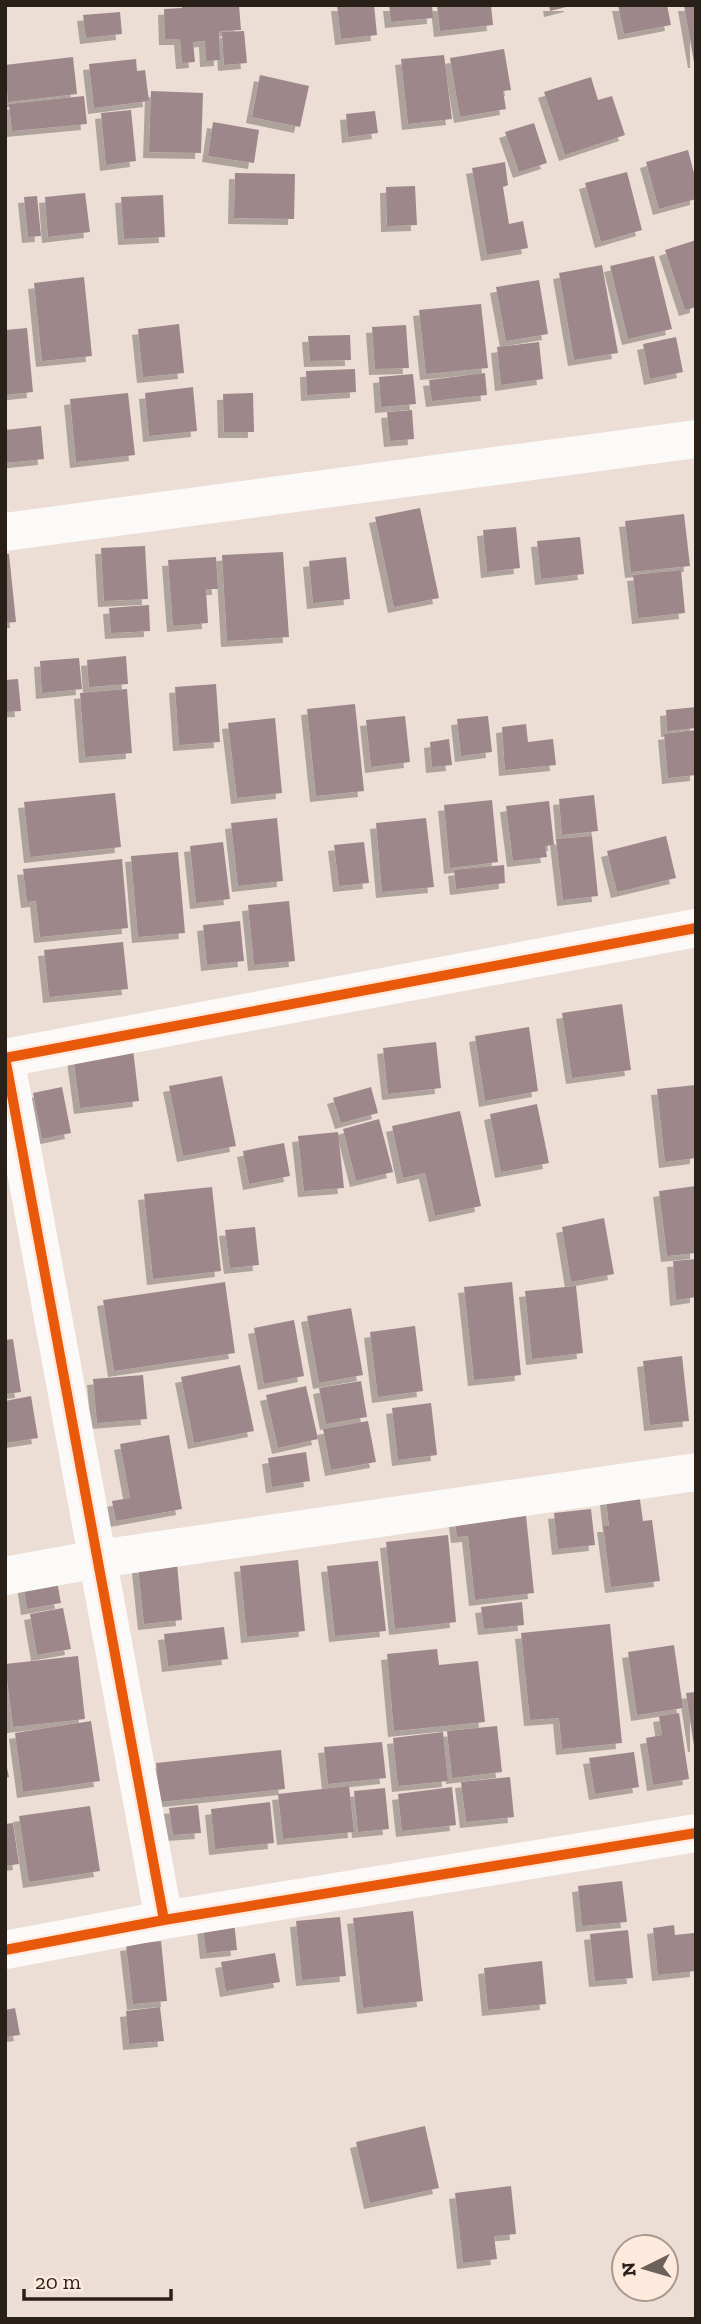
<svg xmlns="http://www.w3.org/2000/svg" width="701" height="2324" font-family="'Zilla Slab',serif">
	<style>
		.building { fill: #9e878b; filter: url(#shadow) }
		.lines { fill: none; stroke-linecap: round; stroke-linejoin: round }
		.minor { stroke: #fcfaf9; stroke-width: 38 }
		.cycleway-casing { stroke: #fee9dd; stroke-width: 15 }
		.cycleway { stroke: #e8590c; stroke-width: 10 }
	</style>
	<defs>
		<filter id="shadow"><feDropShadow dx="-6" dy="6" stdDeviation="0" flood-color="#0004"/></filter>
	</defs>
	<rect width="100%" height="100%" fill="#ecddd5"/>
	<path class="building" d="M182,5H239L241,30L219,31L220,60L206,61L205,41L193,42L195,62L182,63L180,39H165L164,9L182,8Z
		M337,5H374L377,35L341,39Z
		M389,5H432L433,18L391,22Z
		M437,5H491L493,25L440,31Z
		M549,5H570V6L550,11Z
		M618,5H667L671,25L624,34Z
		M684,5H696V62H694Z
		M120,12L122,34L86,38L83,15Z
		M244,31L247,63L224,65L222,32Z
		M504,49L511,90L503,91L506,109L460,117L450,58Z
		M444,55L452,119L408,124L401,59Z
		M73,57L77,94L8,102L5,65Z
		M136,59L137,71L145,70L149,101L94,108L89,64Z
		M260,75L309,86L300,127L252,117Z
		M591,77L598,100L612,96L625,135L565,155L544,92Z
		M151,91L203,93L201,153L149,152Z
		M84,96L87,124L12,131L9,104Z
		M131,110L136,161L106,165L101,113Z
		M375,111L378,133L348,137L346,114Z
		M213,122L259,130L254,163L208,156Z
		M534,123L547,163L519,172L505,132Z
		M688,150L696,181V199L659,209L646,162Z
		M505,162L508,185L503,187L509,224L523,221L528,248L487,255L472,168Z
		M627,172L642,230L601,242L585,183Z
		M235,173L295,174L294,219L234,218Z
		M415,186L417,225L387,226L386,187Z
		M85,193L90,232L48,237L45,197Z
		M163,195L165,237L124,239L121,197Z
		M37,196L41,236L28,237L24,197Z
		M696,240V307L685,310L665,250Z
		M654,256L672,329L628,339L610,266Z
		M602,265L618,353L574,360L559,273Z
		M84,277L92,356L42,361L34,283Z
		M539,280L548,334L506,341L496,287Z
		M481,304L488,368L426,374L419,310Z
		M179,324L184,373L143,377L138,329Z
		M406,325L409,368L375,369L372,327Z
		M27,328L33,392L5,395V330Z
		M350,335L351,360L310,361L308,336Z
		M676,337L683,372L650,379L643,344Z
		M539,342L543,379L501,385L497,347Z
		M355,369L356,392L307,395L306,371Z
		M485,373L487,395L432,401L429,380Z
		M413,374L416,404L381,407L379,377Z
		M193,387L197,431L149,436L145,393Z
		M128,393L135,455L76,462L70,399Z
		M253,393L254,432H224L223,394Z
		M412,410L414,439L390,441L387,412Z
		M41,426L44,459L5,463V430Z
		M420,508L439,598L394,607L375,517Z
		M684,514L690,566L631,572L625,521Z
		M516,527L520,568L487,572L483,530Z
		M580,537L584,574L541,579L537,541Z
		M145,546L148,599L104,601L101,548Z
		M283,552L289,637L227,641L222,555Z
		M5,554H9L16,622L5,623Z
		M216,557L218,589H206L208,623L173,626L168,560Z
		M346,557L350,599L313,603L309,561Z
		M681,570L685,613L638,618L633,575Z
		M149,605L150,631L111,633L109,608Z
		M126,656L128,684L89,687L87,660Z
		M79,658L82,689L42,693L40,661Z
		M18,679L21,711L5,712V680Z
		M216,684L220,742L179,745L175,687Z
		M127,689L132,753L85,757L80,693Z
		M355,704L364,791L316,796L307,709Z
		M696,707V728L667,731L666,710Z
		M405,716L410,762L371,767L366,720Z
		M488,716L492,752L461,756L457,719Z
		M275,718L282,793L237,798L228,723Z
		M526,724L528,742L553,739L556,765L505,770L502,727Z
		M696,730V775L668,778L664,734Z
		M449,739L452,765L432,767L430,742Z
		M115,793L121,847L30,857L24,802Z
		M594,795L598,831L562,835L559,799Z
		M492,800L498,862L450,868L444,805Z
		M549,801L554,845L545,846L547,857L513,861L506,806Z
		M277,818L283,881L238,886L231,823Z
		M426,818L434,887L382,892L376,823Z
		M592,836L598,896L563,900L556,839Z
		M666,836L676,878L617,892L607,851Z
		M223,842L230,899L196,903L190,846Z
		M364,842L369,883L339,886L334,845Z
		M178,852L185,933L138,937L131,856Z
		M122,859L128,928L40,937L36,901L27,902L23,869Z
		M504,865L505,883L456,889L454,870Z
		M289,901L295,961L254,965L248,905Z
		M240,921L244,961L207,965L203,925Z
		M123,942L128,989L49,997L44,950Z
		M622,1004L631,1070L572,1078L562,1013Z
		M529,1027L538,1091L485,1101L475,1036Z
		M436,1042L441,1088L388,1094L383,1048Z
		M133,1049L139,1101L80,1108L73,1056Z
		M222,1076L236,1146L183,1156L169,1086Z
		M696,1085V1158L665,1162L657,1089Z
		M62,1087L71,1133L42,1139L33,1093Z
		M371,1087L378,1113L341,1123L333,1098Z
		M537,1104L549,1163L501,1172L490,1114Z
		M460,1111L481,1206L435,1216L425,1173L403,1178L392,1126Z
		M379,1119L393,1172L356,1181L343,1129Z
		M338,1132L344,1188L304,1191L298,1136Z
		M284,1143L290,1176L249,1184L243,1151Z
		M696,1186V1253L667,1256L659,1191Z
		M212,1187L221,1271L153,1279L144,1194Z
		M604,1218L614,1274L571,1282L562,1227Z
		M255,1227L259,1265L230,1268L225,1230Z
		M696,1259V1297L676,1300L673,1261Z
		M225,1282L235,1353L114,1371L103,1300Z
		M512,1282L521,1375L474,1380L464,1287Z
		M576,1286L583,1353L532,1359L525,1291Z
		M351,1308L363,1375L319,1383L307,1316Z
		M294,1320L304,1376L264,1384L254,1328Z
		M415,1326L423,1391L378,1397L370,1332Z
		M13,1339L21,1392L5,1394V1340Z
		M682,1356L689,1421L650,1425L643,1361Z
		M240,1365L254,1431L194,1443L181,1377Z
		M143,1375L147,1419L97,1423L93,1379Z
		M361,1381L367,1417L326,1424L319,1388Z
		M306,1386L318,1439L278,1448L266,1395Z
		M31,1396L38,1438L5,1443V1401Z
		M431,1403L437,1455L398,1460L392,1408Z
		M368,1421L376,1462L331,1470L323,1429Z
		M169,1435L182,1509L116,1521L112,1501L130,1498L120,1444Z
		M306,1452L310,1481L272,1487L268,1458Z
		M638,1486L643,1521L652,1520L660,1581L611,1587L603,1526H609L605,1490Z
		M525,1506L534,1593L475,1600L468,1536L457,1537L454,1513Z
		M591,1509L595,1545L558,1549L554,1513Z
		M448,1535L456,1622L395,1629L386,1542Z
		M298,1560L305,1631L247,1637L240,1566Z
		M378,1561L386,1631L335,1636L327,1566Z
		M177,1563L182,1620L144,1624L138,1567Z
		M56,1576L61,1603L27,1609L23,1582Z
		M522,1602L524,1625L484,1629L481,1607Z
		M63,1608L71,1649L37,1655L30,1614Z
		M610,1624L622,1743L562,1749L559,1718L530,1720L521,1633Z
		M224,1627L228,1659L168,1666L164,1634Z
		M674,1645L683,1708L637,1715L628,1652Z
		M437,1649L439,1665L478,1661L485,1722L394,1731L387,1654Z
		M78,1656L85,1719L13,1727L5,1664Z
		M696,1692V1746H694L686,1693Z
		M679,1713L689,1779L653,1785L646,1738L662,1735L659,1716Z
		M91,1721L100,1781L23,1792L15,1733Z
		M497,1726L502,1772L452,1778L447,1731Z
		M443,1732L448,1781L398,1786L393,1738Z
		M382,1742L386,1778L328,1784L324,1747Z
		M281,1750L285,1789L160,1802L156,1763Z
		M634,1752L639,1787L595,1794L589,1758Z
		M5,1759L9,1777L5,1778Z
		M510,1777L514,1817L466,1822L461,1782Z
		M349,1786L354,1832L283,1839L278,1794Z
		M452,1787L456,1825L402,1831L398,1794Z
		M385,1788L389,1829L358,1832L354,1791Z
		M270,1802L274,1843L215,1849L211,1809Z
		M198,1805L201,1833L173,1835L169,1808Z
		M90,1806L100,1871L29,1882L19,1816Z
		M13,1823L19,1864L5,1866V1824Z
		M622,1881L627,1922L582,1926L578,1886Z
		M413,1911L423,2001L363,2008L353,1918Z
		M340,1917L346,1976L302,1980L296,1921Z
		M234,1921L237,1950L206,1953L203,1925Z
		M674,1925L675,1935L694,1933L696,1971L658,1975L653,1928Z
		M628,1930L633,1978L595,1981L590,1934Z
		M161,1941L167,2001L133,2004L126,1945Z
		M275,1953L280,1982L226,1991L221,1962Z
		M542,1961L546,2004L488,2010L484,1968Z
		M160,2007L164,2041L129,2044L126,2011Z
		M15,2008L20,2035L5,2037V2010Z
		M425,2126L439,2188L370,2203L356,2142Z
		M511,2186L516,2234L494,2236L497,2259L463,2263L455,2193Z"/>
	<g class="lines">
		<path class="minor" d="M5,532L696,439
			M5,1057L164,1920
			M5,1058L696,928
			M5,1576L98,1559L696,1472
			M5,1950L164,1920L696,1833"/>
		<defs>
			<path id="cycleway" d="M5,1057L164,1920
				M5,1058L696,928
				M5,1950L164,1920L696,1833"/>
		</defs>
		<use href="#cycleway" class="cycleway-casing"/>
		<use href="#cycleway" class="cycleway"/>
	</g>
	<rect width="701" height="2324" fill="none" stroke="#29201a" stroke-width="14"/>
	<g transform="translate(645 2268) rotate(265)"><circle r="33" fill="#fee9dd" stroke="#a9998f" stroke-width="2"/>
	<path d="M0-5L12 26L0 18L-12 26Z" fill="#6d625b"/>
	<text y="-10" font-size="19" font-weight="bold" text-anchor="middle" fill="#29201a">N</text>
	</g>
	<path d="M24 2289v10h147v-10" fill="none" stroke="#29201a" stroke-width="3.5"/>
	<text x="35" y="2289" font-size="21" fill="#29201a" stroke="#fee9dd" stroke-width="5" paint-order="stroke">20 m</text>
</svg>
